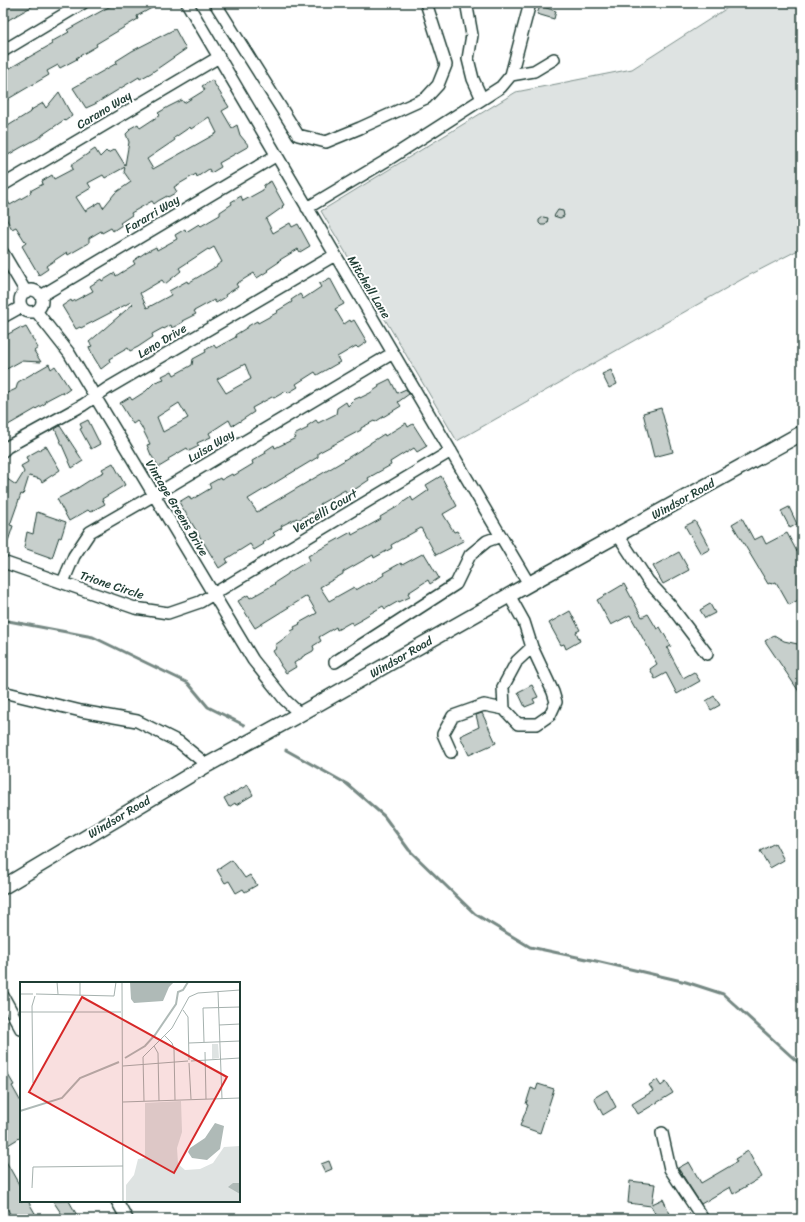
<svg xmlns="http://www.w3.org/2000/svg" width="805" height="1222" font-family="Sriracha,sans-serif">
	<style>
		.green { fill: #dee3e2; stroke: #7e908b }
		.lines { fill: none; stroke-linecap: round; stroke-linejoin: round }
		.stream { stroke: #758883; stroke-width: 3 }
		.building { fill: #c7cfcc; stroke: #1f3d34; fill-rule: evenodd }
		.minor-casing { stroke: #1f3d34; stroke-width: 14 }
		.major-casing { stroke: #1f3d34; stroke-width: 17 }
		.minor { stroke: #fff; stroke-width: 11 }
		.major { stroke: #fff; stroke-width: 14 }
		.labels { text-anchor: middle; stroke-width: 4; stroke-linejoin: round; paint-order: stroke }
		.street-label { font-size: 12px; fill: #1f3d34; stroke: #fff }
		.inset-river { fill: none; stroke: #afbab7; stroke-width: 2 }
		.inset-road { fill: none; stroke: #a5b1ae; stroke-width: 1 }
		.view { fill: #d62828; fill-opacity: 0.15; stroke: #d62828; stroke-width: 2 }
		.inset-edge { fill: none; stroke: #1f3d34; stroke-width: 2 }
	</style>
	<rect width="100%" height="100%" fill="#fff"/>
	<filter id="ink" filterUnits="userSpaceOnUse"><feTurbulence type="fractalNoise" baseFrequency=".025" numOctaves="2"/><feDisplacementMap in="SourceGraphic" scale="8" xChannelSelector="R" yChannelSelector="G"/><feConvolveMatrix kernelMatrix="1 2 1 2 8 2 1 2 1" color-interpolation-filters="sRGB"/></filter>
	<g filter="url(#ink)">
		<path class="green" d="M735,3H802V248L746,277L457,441L321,211L516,92L632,69Z"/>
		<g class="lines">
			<path class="stream" d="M3,620L93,637L188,683L208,707L244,725
				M286,750L347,784L384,816L409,850L475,914L530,947L596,961L686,982L723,994L802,1066"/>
		</g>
		<path class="building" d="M3,3H38L3,23Z
			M116,3H161L137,16L138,19L96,44L97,46L76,58L77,59L60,68L58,65L47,71L49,75L3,102V72L52,44L51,42L69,32L67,30Z
			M540,6L556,11L554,19L537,14Z
			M175,29L186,49L151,73L140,79L139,77L95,104L86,108L73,88L117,63L116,61L132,51Z
			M212,80L229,107L222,111L232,128L237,125L240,135L249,146L219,163L221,167L211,173L209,169L197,177L196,174L174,187L177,192L168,197L167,196L158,201L154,204L152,201L131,213L132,215L120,223L122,225L113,231L111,228L102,233L101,231L89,238V243L68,255L67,252L46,266L48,269L39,275L22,246L26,243L16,227L12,229L3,213V192L10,205L31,193L30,191L43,184L42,181L52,175L54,179L73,169L71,165L95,149L100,157L106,151L108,153L115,149L125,165L129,142L126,134L130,130L129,129L138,124L140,128L160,115L158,113L168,107L182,100L184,103L205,90L202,86ZM209,117L217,133L153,169L147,159L175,140L174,138L190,127L191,129ZM125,167L124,172L131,182L115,193L103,208L100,202L85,211L76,197L91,188L88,183L103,175L105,178Z
			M59,92L72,116L65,121L64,120L42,135V136L20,148L3,158V129L32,111L31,110L43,103L46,108Z
			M271,181L284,205L282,206L283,207L266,219L273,233L290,223L292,227L298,224L310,246L300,252L298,249L278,261L279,262L267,270L268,271L257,278L254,273L236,284L238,287L225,295L226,297L216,303L214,300L194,311L196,314L182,321L183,322L172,328L171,325L164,329L163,328L152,334L153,337L138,347L130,351L128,348L109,359L110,362L101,369L93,356L89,347L92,346L89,342L133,304L131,302L81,328L80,327L76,329L62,306L71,300L72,302L93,291L90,286L101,279L102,281L115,273L116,276L135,264L133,261L146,252L156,247L157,250L177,239L175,235L185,229L186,232L199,224L201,226L220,215V212L232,204L231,202L241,196L243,201L263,190L264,185ZM214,247L222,262L217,265V266L188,283L187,281L169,291L171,295L147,308L140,293L162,280L165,284L181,271L179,268L208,249L209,250Z
			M558,210L563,211L564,216L560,218L554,216Z
			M543,217L548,218L547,223L545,225H541L539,223V220Z
			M330,278L344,304L335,309L344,324L350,320L351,322L354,320L367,342L358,348L356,346L337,357L340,362L317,375L315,372L296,384L298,387L288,393L286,391L274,398L272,397L252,408L254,412L242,420L232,426L229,420L209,433L211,437L197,443L199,446L189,451L187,448L168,459L169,461L159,467L151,455L147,445L150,444L141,426L137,421L133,424L120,403L130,397L132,400L146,391L155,382L164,379L162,376L172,371L174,375L192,365L193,359L206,352L205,350L214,345L216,348L236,337L235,335L248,327V326L257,321L258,323L278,312L277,311L292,302L291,300L300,294L303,299L321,287L319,284ZM245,364L251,379L226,393L217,379ZM179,403L188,418L163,432L157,417Z
			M21,327L22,329L26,327L38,348L34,351L41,362L21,361L3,371V337Z
			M49,364L51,369L55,366L70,389L63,394L62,392L45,401L46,403L3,428V395L16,389L18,382Z
			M611,370L617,384L609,388L602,374Z
			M390,379L397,393L406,389L409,394L398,402L401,406L383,417L375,422L374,421L361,428V430L318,453V457L248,499L257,512L345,460H344L370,444V443L384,434L385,436L406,423L408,427L413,424L427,446L417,452L414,448L406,453V452L390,462L391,465L368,478L369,480L357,488L347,494L345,490L320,504L323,508L313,514L312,512L298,520L297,518L281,526L282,528L273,533L275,535L263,543L264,544L254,550L250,544L226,559L228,562L219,568L179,502L189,496L191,500L211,488L209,484L220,478L221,480L232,474L233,476L253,464L252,461L266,453L265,451L274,445L275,448L296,438L294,435L308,428L307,426L316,420L318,423L336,414L337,408L346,402L348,406L355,399L360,397V398L370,393L379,387L378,385Z
			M661,408L673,452L654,457L643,413Z
			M88,420L100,444L91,449L80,429L82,428L80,424Z
			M60,426L83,461L72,468L55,429Z
			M46,446L60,470L42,482L40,479L29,476L23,495L21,494L10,525L13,526L5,550H3V476L16,485L24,472L21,466L28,462L26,457Z
			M113,463L125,485L102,499L105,504L90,512L88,510L69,521L57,499L76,489L98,475L104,472L102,469Z
			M441,476L457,506L443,514L454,532L457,531L463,541L436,555L421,528L391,545L392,548L374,558L373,555L343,572V574L320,587L329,601L354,587L356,590L368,583L369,584L384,575L383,573L401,563L402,565L424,553L439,578L430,584L428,580L408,593L410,597L399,602V601L385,609L383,606L361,619L362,620L353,625L351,622L337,630L336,627L319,637L321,641L313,646L314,649L313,651L302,657V658L294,663L296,667L286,673L280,665H281L273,651L277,648L275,645L292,633L291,631L295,629L294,627L300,624L299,623L317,613L307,596L255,628L238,601L248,595L250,598L259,593L275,584L274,583L288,574V573L310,560L308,556L351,532L352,535L381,519L380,517L402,504V503L411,497L413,501L429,490L426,485Z
			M789,507L797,524L790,528L781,511Z
			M37,512L66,522L61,538L59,537L52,558L24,548L27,532L33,534Z
			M742,518L754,540L762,536L766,544L787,533L802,561V598L789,605L776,582L771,584L770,583L768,584L732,524Z
			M695,521L710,549L701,554L685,526Z
			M679,552L689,570L663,584L653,566Z
			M624,584L642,617L648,614L657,629L660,627L671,646L667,648L683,678L694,672L700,681L677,694L666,673L655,679L650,669L657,664L630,615L611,625L597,600Z
			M710,604L715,613L705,618L700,610Z
			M570,611L580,630L576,632L580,641L566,649L564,644L561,645L549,623Z
			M774,635L784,641L802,645V696L765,641Z
			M532,685L538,697L533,699L535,703L525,707L518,692Z
			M714,696L720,705L711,710L706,701Z
			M482,713L496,743L469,755L460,736L479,727L476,715Z
			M248,785L253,795L236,805L235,803L229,807L224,798Z
			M775,843L784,860L770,868L760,851Z
			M232,860L245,878L250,875L257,885L245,892L243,889L236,893L229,881L225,883L217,870Z
			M3,1066L14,1085L12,1086L21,1102V1137L3,1148Z
			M657,1080L661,1086L666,1082L673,1093L638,1114L632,1104L653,1091L649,1085Z
			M538,1084L554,1089L540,1133L520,1126L528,1105L526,1104L531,1088L536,1090Z
			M607,1090L616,1107L603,1115L594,1098Z
			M748,1151L762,1177L733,1194L730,1187L701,1204L678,1168L689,1162L701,1183L737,1162L735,1159Z
			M3,1156L21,1188V1201H28L36,1215L30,1219H13L3,1201Z
			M329,1161L332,1169L325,1172L321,1164Z
			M630,1181L655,1184L652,1204L663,1199L671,1216L666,1219H658L651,1206L628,1203Z
			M53,1201H69L79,1219H65Z"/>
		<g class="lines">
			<defs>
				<path id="minor" d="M187,3L529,584
					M215,3L298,135L326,142L360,128L426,98L438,85L446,65L426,3
					M468,3L467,7L472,35L468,59L473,79L482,99
					M3,51L83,3
					M511,75L534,71L554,59
					M3,185L219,57
					M307,208L384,162L501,87L511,75L530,3
					M3,253L26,292
					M20 301a11 11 0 1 1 22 0a11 11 0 1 1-22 0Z
					M41,296L277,155
					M36,311L69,353L253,660L285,700L300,714
					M3,317L21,307
					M3,451L7,447L83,405L108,388L335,255
					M618,535L648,581L670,605L707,654
					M3,562L135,608L168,613L200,602L451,451
					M63,582L74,556L90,532L168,487L393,353
					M335,662L456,584L470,555L487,541L501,536
					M3,692L81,711L137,721L179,742L207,765
					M504,709L503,687L517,661L532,647
					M451,752L443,734L453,716L484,705L504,709L518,724H537L550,715L556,702L553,692L532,647L524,622L509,595
					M3,996L21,1029
					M662,1133L670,1169L703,1219
					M117,1201L127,1219"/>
				<path id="major" d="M3,887L207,765L300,714L529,584L802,433"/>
			</defs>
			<use href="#minor" class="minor-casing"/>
			<use href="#major" class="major-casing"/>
			<use href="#minor" class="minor"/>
			<use href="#major" class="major"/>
		</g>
	</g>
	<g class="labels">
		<g class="street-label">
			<text transform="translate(104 110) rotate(-31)" y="4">Carano Way</text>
			<text transform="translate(152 214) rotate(-31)" y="4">Fararri Way</text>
			<text transform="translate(369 287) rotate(59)" y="4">Mitchell Lane</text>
			<text transform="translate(162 341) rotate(-31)" y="4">Leno Drive</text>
			<text transform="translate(211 446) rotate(-31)" y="4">Luisa Way</text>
			<text transform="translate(683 499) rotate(-29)" y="4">Windsor Road</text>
			<text transform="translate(177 508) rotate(59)" y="4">Vintage Greens Drive</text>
			<text transform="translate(325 511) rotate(-31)" y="4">Vercelli Court</text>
			<text transform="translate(112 585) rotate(18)" y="4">Trione Circle</text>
			<text transform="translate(401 657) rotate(-30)" y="4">Windsor Road</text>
			<text transform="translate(119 817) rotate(-31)" y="4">Windsor Road</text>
		</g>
	</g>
	<g transform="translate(20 982)">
		<rect width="220" height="220" fill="#fff"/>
		<path d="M192,62H198L199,76L192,77ZM161,119L162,150L157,166L158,182L165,188L180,187L193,181L204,165L220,164V220H106V203L114,193L118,177L125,176V121Z" fill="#dee3e2"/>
		<path d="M110,0H154L149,5L143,19L114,21L111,17ZM195,141L204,144L200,167L187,178L172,176L168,170L170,166L185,156ZM213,201H220V212L208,205Z" fill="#afbab7"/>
		<path class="inset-river" d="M105,76L125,64L135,53L156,22L158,10L163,8L168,0M0,129L42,116L60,96L99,80"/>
		<path class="inset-road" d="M37,0L38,12M102,0L103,220M198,10L202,117M0,12H13M16,12L94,14L96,0M60,14V0M163,28L168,35L169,78M0,30H101M199,43L220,42M145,54L152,61L154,67L155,118M184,60L183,26L220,25M169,61L220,59M134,64L138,71L139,119M185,70L186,117M171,79L220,76M169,81L171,117M103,84L168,79M13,101L12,24L15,14M124,119L123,75L152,46L169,15L178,11L220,8M103,120L220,116M12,206L13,185L103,184"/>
		<path class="view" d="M62,15L207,95L154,191L9,110Z"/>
		<rect width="220" height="220" class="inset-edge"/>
	</g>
	<rect width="805" height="1222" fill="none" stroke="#fff" stroke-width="16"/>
	<rect x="8" y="8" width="789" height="1206" fill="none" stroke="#1f3d34" stroke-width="1.5" filter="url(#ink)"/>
</svg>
